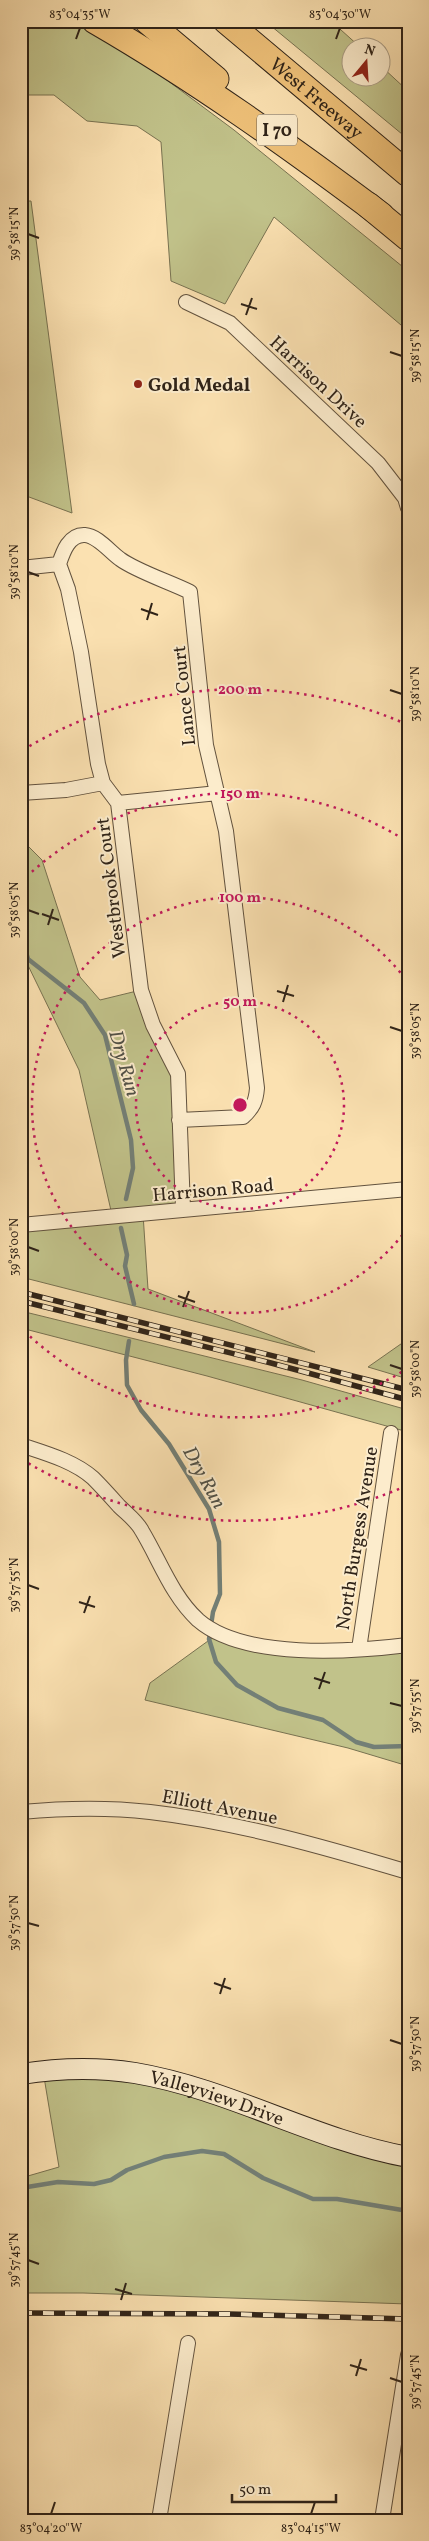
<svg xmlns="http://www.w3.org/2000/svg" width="429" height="2541" font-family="Vollkorn,serif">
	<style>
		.green { fill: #c1c28a; stroke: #787251 }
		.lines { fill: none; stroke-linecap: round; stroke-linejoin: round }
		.stream { stroke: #737f76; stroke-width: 4.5 }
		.street-casing { stroke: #62523e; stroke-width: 16 }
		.secondary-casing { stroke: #2f2318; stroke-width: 22 }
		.highway-casing { stroke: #2f2318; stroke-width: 27 }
		.street { stroke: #fceccc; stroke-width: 14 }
		.secondary { stroke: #fceccc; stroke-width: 20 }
		.highway { stroke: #eec078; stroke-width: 25 }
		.rail-casing { stroke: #2f2318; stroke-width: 5.5 }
		.rail { stroke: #fceccc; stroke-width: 4; stroke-dasharray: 11; stroke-linecap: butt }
		.ticks { fill: none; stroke: #2f2318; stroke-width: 2 }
		.ring { fill: none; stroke: #c2185b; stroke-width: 2.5; stroke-dasharray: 2.5 5 }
		.poi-dot { fill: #8f2418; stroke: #fceccc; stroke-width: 2 }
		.labels { text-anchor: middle; stroke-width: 4; stroke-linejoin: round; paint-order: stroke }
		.shield { fill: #fceccc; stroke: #6c5f4e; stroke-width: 1 }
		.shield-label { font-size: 18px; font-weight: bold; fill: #2f2318 }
		.street-label { font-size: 19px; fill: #2f2318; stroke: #fceccc }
		.poi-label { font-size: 19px; font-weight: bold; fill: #2f2318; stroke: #fceccc; text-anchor: start }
		.water-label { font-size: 20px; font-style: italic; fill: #515147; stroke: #fceccc }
		.centre { fill: #c2185b; stroke: #fceccc; stroke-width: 2.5 }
		.ring-label { font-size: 15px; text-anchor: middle; font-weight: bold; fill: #c2185b; stroke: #fceccc; stroke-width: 4; stroke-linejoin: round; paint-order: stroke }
		.neatline { fill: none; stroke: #2f2318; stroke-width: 2 }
		.ticks-label { font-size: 12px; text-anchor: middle; fill: #2f2318 }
	</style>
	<rect width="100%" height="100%" fill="#fbe1b1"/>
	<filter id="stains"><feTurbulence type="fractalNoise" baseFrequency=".004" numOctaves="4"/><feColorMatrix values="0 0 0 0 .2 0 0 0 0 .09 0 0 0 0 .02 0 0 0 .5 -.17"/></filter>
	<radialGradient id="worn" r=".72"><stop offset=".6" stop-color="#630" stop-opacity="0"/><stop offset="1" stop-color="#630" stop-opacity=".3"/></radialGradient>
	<path class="green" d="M21,21H71L148,66L234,130L408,271V331L274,217L225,304L171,281L161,142L137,126L87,121L54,95H21Z
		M265,21H331L360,47L352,48V78H382V67L408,91V139Z
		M21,201H31L72,513L21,494Z
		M21,839L42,860L80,977L100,1000L141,990L174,1064L183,1209L143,1214L148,1289L315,1352L21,1277V1225L112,1215L79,1070L21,951Z
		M21,1311L302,1380L408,1410V1432L207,1376L21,1328Z
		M408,1339V1379L368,1367Z
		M219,1633L276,1648L408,1645V1766L348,1748L145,1700L150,1683Z
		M108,2070L408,2157V2304L83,2293H21V2178L59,2167L43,2071Z"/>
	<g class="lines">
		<path class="stream" d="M21,936L28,959L84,1003L105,1035L131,1140L133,1168L126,1199
			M121,1228L127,1255L125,1266L134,1304
			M129,1341L126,1360L127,1385L141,1410L169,1444L209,1509L219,1542L220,1594L213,1612L209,1639L216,1662L237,1685L278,1708L323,1720L356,1742L374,1747L408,1746
			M21,2188L58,2182L94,2184L111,2180L127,2170L164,2157L202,2151L224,2154L263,2178L313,2199H337L408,2211"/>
		<defs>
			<path id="street" d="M186,302L230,323L378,463L405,498L408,508
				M59,564C63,552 69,534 85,535C98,536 110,552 120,559C136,571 170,582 190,592L206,745L226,831L257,1088C256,1101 253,1108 243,1117L179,1120
				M59,564L68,589L81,652L98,764L103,783L118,803L141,990L153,1025L178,1074L183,1209
				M21,568L59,564
				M21,793L66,790L103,783
				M118,803L218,793
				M21,1225L408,1189
				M21,1445C45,1453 74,1461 93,1478C102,1487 111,1497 119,1506C127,1514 137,1521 142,1531C160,1561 172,1596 198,1620C244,1660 351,1652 408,1645
				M359,1649L391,1433
				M21,1812C64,1808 107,1807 150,1812C237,1822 324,1847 408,1872
				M159,2520L188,2343
				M382,2520L408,2355"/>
			<g id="secondary">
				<path id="s1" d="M21,2074C59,2068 97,2067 135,2073C230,2089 314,2140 408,2157"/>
			</g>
			<g id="highway">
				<path d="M95,21C195,79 289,146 381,215"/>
				<path d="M147,21L216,79"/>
				<path id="s2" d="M226,21L408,174"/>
				<path d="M368,205L408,238"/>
			</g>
		</defs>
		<use href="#street" class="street-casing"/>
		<use href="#secondary" class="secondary-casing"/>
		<use href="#highway" class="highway-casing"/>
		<use href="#street" class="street"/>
		<use href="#secondary" class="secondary"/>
		<use href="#highway" class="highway"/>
		<defs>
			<path id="rail" d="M21,1292L408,1390
				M21,1301L271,1363L408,1400
				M21,2313L229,2314L408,2319"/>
		</defs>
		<use href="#rail" class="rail-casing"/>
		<use href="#rail" class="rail"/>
	</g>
	<path class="ticks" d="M76,39L80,28M336,39L340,28M28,234L39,238M241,304L257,309M246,315L252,298M390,352L402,356M28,572L39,576M141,609L158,615M147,620L152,603M390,690L402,694M28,910L39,914M42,914L59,920M48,925L53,909M277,991L294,996M283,1002L288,985M390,1027L402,1031M28,1247L39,1251M178,1296L195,1302M183,1307L189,1291M390,1365L402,1369M28,1585L39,1589M79,1602L95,1607M84,1613L90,1596M314,1678L330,1683M319,1689L325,1672M390,1703L402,1706M28,1923L39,1926M214,1983L231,1989M220,1994L225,1978M390,2040L402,2044M28,2260L39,2264M115,2289L132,2294M121,2300L126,2283M350,2365L367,2370M356,2376L361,2359M390,2378L402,2382M51,2514L55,2502M311,2514L315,2502"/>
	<g class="ring">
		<circle cx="240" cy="1105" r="104"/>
		<path d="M407 1229A208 208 0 1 1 407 981"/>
		<path d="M408 1368A312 312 0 0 1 21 1328M21 882A312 312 0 0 1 408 842"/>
		<path d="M406 1486A416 416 0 0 1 23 1460M23 750A416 416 0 0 1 406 724"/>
	</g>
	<circle class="poi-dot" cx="138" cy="384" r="5"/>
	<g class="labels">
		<rect class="shield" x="257" y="114.5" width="40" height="31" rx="4"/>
		<g class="shield-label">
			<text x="277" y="136">I 70</text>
		</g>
		<g class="street-label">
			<text dy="7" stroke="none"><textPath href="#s2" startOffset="119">West Freeway</textPath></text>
			<text transform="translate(319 381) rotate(43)" y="7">Harrison Drive</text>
			<text transform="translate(183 696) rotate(-96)" y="7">Lance Court</text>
			<text transform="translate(110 888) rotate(-97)" y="7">Westbrook Court</text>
			<text transform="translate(213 1189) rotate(-5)" y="7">Harrison Road</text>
			<text transform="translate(356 1538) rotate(-81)" y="7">North Burgess Avenue</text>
			<text transform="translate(220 1806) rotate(11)" y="7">Elliott Avenue</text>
			<text dy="7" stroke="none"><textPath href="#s1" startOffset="200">Valleyview Drive</textPath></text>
		</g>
		<g class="poi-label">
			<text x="148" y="391">Gold Medal</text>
		</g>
		<g class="water-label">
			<text transform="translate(125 1063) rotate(74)" y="7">Dry Run</text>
			<text transform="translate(205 1477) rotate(61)" y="7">Dry Run</text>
		</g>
	</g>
	<circle cx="240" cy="1105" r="8" class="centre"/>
	<g class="ring-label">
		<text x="240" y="694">200 m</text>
		<text x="240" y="798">150 m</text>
		<text x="240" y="902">100 m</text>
		<text x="240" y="1006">50 m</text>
	</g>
	<rect width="429" height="2541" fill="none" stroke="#fbe1b1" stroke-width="55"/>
	<g transform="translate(366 62) rotate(18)"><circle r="24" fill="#fceccc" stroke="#aa9c84"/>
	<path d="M0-4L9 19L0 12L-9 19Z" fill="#8f2418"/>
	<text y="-8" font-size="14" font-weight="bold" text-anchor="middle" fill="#2f2318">N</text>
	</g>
	<path d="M232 2494v8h104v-8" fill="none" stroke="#2f2318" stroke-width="2.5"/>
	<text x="239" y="2494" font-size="15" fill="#2f2318" stroke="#fceccc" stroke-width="4" paint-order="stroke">50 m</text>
	<rect x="28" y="28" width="374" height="2486" class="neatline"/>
	<g class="ticks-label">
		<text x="80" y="18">83°04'35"W</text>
		<text x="340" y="18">83°04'30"W</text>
		<text transform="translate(14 234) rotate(-90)" y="4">39°58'15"N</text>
		<text transform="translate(415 356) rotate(-90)" y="4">39°58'15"N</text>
		<text transform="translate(14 572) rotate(-90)" y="4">39°58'10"N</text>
		<text transform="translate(415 694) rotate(-90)" y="4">39°58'10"N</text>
		<text transform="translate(14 910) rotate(-90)" y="4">39°58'05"N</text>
		<text transform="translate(415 1031) rotate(-90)" y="4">39°58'05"N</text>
		<text transform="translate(14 1247) rotate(-90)" y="4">39°58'00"N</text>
		<text transform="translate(415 1369) rotate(-90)" y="4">39°58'00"N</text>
		<text transform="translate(14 1585) rotate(-90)" y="4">39°57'55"N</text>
		<text transform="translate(415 1706) rotate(-90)" y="4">39°57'55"N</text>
		<text transform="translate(14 1923) rotate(-90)" y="4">39°57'50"N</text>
		<text transform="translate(415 2044) rotate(-90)" y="4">39°57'50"N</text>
		<text transform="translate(14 2260) rotate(-90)" y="4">39°57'45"N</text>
		<text transform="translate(415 2382) rotate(-90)" y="4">39°57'45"N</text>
		<text x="51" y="2532">83°04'20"W</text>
		<text x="311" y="2532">83°04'15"W</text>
	</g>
	<rect width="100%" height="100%" filter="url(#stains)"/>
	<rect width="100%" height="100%" fill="url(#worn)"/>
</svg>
